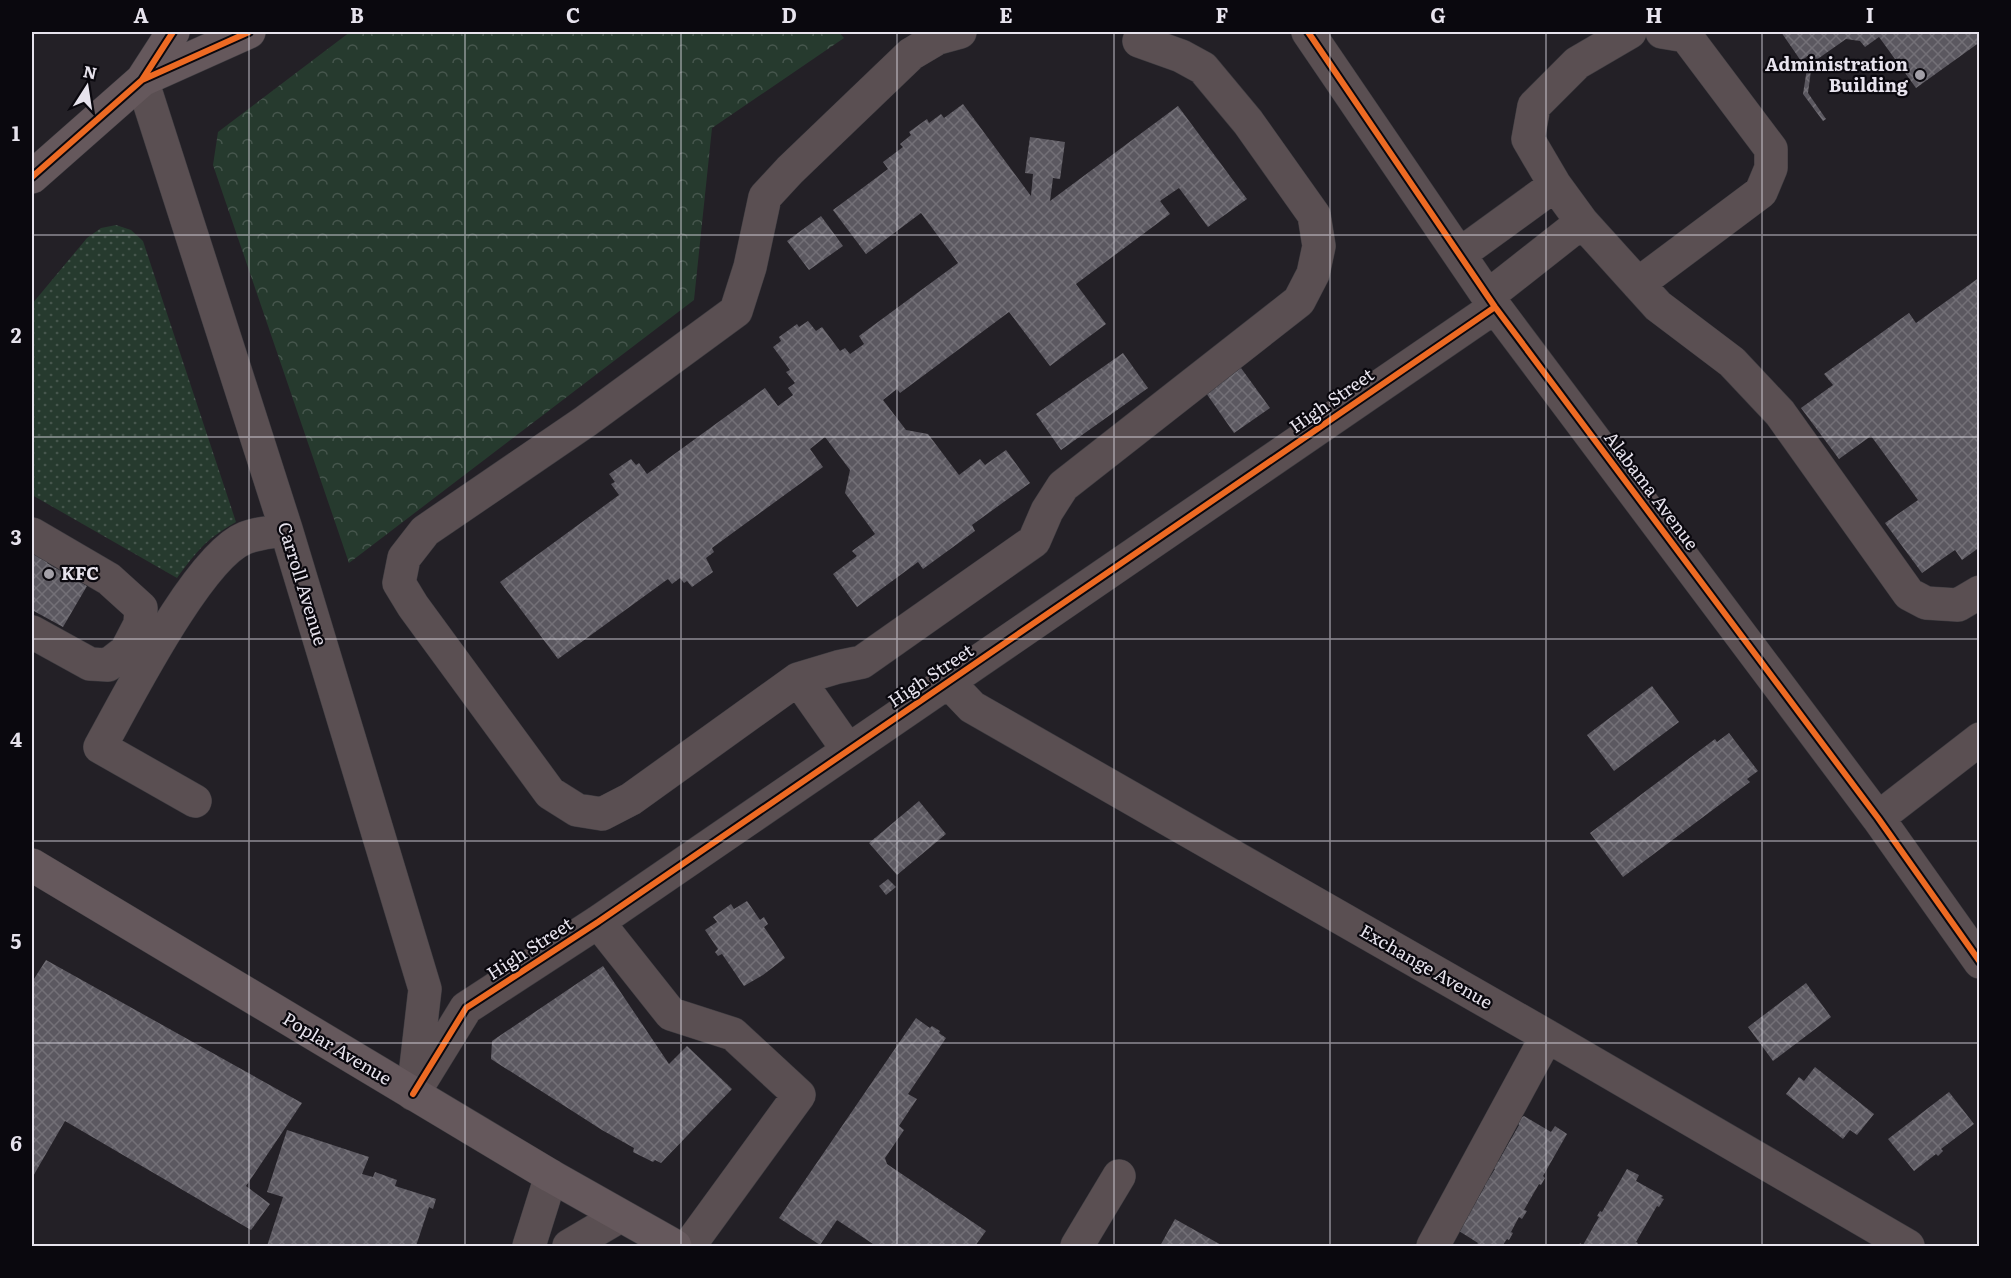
<svg xmlns="http://www.w3.org/2000/svg" width="2011" height="1278" font-family="Literata,serif">
	<style>
		.grass { fill: url(#grass-dots) }
		.forest { fill: url(#forest-crowns) }
		.building { fill: url(#building-cross-hatch) }
		.lines { fill: none; stroke-linecap: round; stroke-linejoin: round }
		.minor-casing { stroke: #3e3c41; stroke-width: 34 }
		.major-casing { stroke: #3e3c41; stroke-width: 34 }
		.minor { stroke: #5a4f52; stroke-width: 33 }
		.major { stroke: #65585c; stroke-width: 33 }
		.cycleway-casing { stroke: #0a080e; stroke-width: 10 }
		.cycleway { stroke: #ed6a23; stroke-width: 6 }
		.grid { fill: none; stroke: #e7e3ed; stroke-width: 1.5; stroke-opacity: 0.55 }
		.poi-dot { fill: #a29fa7; stroke: #0a080e; stroke-width: 2 }
		.labels { text-anchor: middle; stroke-width: 4.5; stroke-linejoin: round; paint-order: stroke }
		.poi-label { font-size: 18px; font-weight: bold; fill: #e7e3ed; stroke: #0a080e; text-anchor: end }
		.street-label { font-size: 18px; fill: #e7e3ed; stroke: #0a080e }
		.neatline { fill: none; stroke: #e7e3ed; stroke-width: 2 }
		.grid-label { font-size: 20px; text-anchor: middle; font-weight: bold; fill: #e7e3ed }
	</style>
	<defs>
		<pattern id="grass-dots" width="8" height="8" patternUnits="userSpaceOnUse" patternTransform="scale(1.5)"><rect width="8" height="8" fill="#263a2e"/><path d="M2 2h.1M6 6h.1" fill="none" stroke="#46564d" stroke-width="1.8" stroke-linecap="round"/></pattern>
		<pattern id="forest-crowns" width="20" height="18" patternUnits="userSpaceOnUse" patternTransform="scale(1.5)"><rect width="20" height="18" fill="#263a2e"/><path d="M2 6a3 3 0 1 1 6 0M12 15a3 3 0 1 1 6 0" fill="none" stroke="#46564d"/></pattern>
		<pattern id="building-cross-hatch" width="8" height="8" patternUnits="userSpaceOnUse" patternTransform="scale(1.5)"><rect width="8" height="8" fill="#5b5860"/><path d="M0 0l8 8M0 8l8-8" fill="none" stroke="#737077"/></pattern>
	</defs>
	<rect width="100%" height="100%" fill="#232026"/>
	<path class="grass" d="M116,225L131,230L143,241L236,522C206,539 197,551 177,578L32,495V304L87,238L101,228Z"/>
	<path class="forest" d="M350,32H839L844,38L712,128L694,300L349,563L213,165L218,132Z"/>
	<path class="building" d="M1781,32H1980V42L1916,88L1879,37L1865,47L1860,41L1846,39L1812,63L1808,93L1826,119L1823,121L1803,94L1808,62L1812,59L1809,55L1801,61Z
		M963,104L1031,196L1033,174L1025,173L1030,137L1065,142L1060,179L1053,178L1050,201L1178,106L1247,199L1208,227L1179,188L1160,201L1170,214L1076,284L1106,324L1050,366L1009,312L900,393L897,389L883,400L906,430L928,434L959,475L980,459L985,465L1006,450L1030,483L972,525L975,531L923,569L918,562L857,607L833,574L857,556L852,551L875,534L845,493L850,470L825,437L810,449L823,467L712,548L714,552L706,558L713,572L692,587L687,581L684,583L680,578L672,584L668,579L558,659L500,582L619,495L611,484L615,482L609,474L631,459L636,465L639,463L647,474L765,388L778,406L793,395L788,388L795,383L786,372L790,370L773,347L781,341L779,337L797,324L799,327L808,321L816,331L822,327L840,351L845,348L850,354L864,344L859,336L958,263L921,213L866,254L833,210L888,169L883,162L903,147L900,144L911,135L909,132L927,119L929,123L941,114L944,118Z
		M821,216L843,246L809,270L787,241Z
		M1980,277V547L1962,560L1955,550L1922,573L1885,523L1918,500L1871,436L1839,459L1801,408L1833,385L1824,374L1909,313L1916,323Z
		M1123,353L1148,388L1061,450L1036,414Z
		M1241,368L1270,408L1234,433L1206,393Z
		M32,545L50,556L47,563L87,586L63,627L32,610Z
		M1652,686L1679,722L1614,771L1587,735Z
		M1729,733L1758,771L1747,779L1750,782L1623,877L1590,833L1715,739L1717,742Z
		M919,801L946,834L897,875L869,843Z
		M888,879L896,887L886,895L879,886Z
		M747,901L760,920L764,917L768,924L764,927L785,958L763,975L744,986L722,954L718,956L715,952L718,949L705,930L717,922L713,917L731,904L734,909Z
		M46,960L302,1103L246,1186L270,1204L251,1230L65,1121L32,1178V982Z
		M603,966L669,1064L687,1046L732,1089L661,1163L655,1160L653,1162L633,1152L634,1148L602,1130L491,1059L492,1041Z
		M1806,983L1831,1017L1773,1061L1748,1027Z
		M916,1018L930,1028L932,1026L940,1031L939,1033L946,1038L908,1094L917,1099L899,1126L904,1130L885,1158L887,1164L986,1231L975,1246H876L837,1220L820,1245L779,1218Z
		M1815,1067L1874,1114L1857,1135L1850,1130L1843,1139L1786,1094L1799,1077L1804,1081Z
		M1949,1092L1974,1124L1941,1149L1943,1151L1938,1156L1936,1154L1914,1171L1888,1139Z
		M1524,1116L1551,1132L1555,1126L1567,1134L1543,1176L1545,1178L1541,1185L1539,1184L1524,1210L1527,1211L1522,1219L1519,1217L1511,1232L1513,1233L1509,1240L1507,1239L1502,1246H1476L1478,1243L1459,1231L1485,1186L1483,1185L1486,1178L1488,1180L1495,1169L1492,1167L1496,1160L1498,1162L1519,1125L1518,1124L1521,1118Z
		M287,1130L369,1157L362,1174L373,1177L375,1172L397,1180L395,1186L436,1199L433,1209L429,1207L416,1246H267L283,1197L267,1192Z
		M1627,1169L1639,1175L1636,1181L1663,1196L1661,1198L1664,1199L1659,1207L1657,1206L1636,1242L1638,1243L1636,1246H1579L1580,1243L1583,1245L1599,1217L1597,1216L1600,1211L1602,1212Z
		M1175,1219L1223,1246H1160Z"/>
	<g class="lines">
		<defs>
			<path id="minor" d="M960,32L938,38L911,54L790,170L765,197L750,267L736,311L586,421L425,531L404,558L399,583L413,606L550,793L577,810L602,814L631,799L798,679L838,667L862,662L1034,541L1047,511L1063,486L1299,301L1313,274L1319,246L1314,215L1248,122L1203,68L1181,56L1139,41
				M1308,32L1495,307L1878,818L1980,962
				M1630,32L1577,63L1534,106L1528,139L1555,185L1582,222L1658,306L1732,362L1780,413L1909,594L1926,603L1958,605L1980,592
				M142,80L286,529L425,989L414,1084
				M1460,254L1555,185
				M1638,284L1761,192L1771,168V149L1686,36L1662,32
				M1488,296L1582,222
				M32,534L109,579L141,608L140,624L126,651L108,665L90,664L32,632
				M798,679L848,750
				M949,683L972,707L1547,1036L1908,1246
				M195,801L100,747C127,699 198,557 245,538C257,533 273,532 286,529
				M1878,818L1980,739
				M598,922L671,1014L733,1034L799,1095L689,1246
				M413,1094L466,1008L598,922L1495,307
				M529,1246L551,1176
				M569,1246L620,1216
				M1077,1246L1119,1176
				M1433,1246L1547,1036"/>
			<path id="major" d="M142,80L249,32
				M32,177L142,80L173,32
				M32,865L551,1176L675,1246"/>
		</defs>
		<use href="#minor" class="minor-casing"/>
		<use href="#major" class="major-casing"/>
		<use href="#minor" class="minor"/>
		<use href="#major" class="major"/>
		<defs>
			<path id="cycleway" d="M1308,32L1495,307L1878,818L1980,962
				M142,80L249,32
				M32,177L142,80L173,32
				M413,1094L466,1008L598,922L1495,307"/>
		</defs>
		<use href="#cycleway" class="cycleway-casing"/>
		<use href="#cycleway" class="cycleway"/>
	</g>
	<path class="grid" d="M249,32V1246M465,32V1246M681,32V1246M897,32V1246M1114,32V1246M1330,32V1246M1546,32V1246M1762,32V1246M32,235H1980M32,437H1980M32,639H1980M32,841H1980M32,1043H1980"/>
	<g class="poi-dot">
		<circle cx="1920" cy="75" r="6"/>
		<circle cx="49" cy="574" r="6"/>
	</g>
	<g class="labels">
		<g class="poi-label">
			<text x="1908" y="71">Administration<tspan x="1908" dy="21">Building</tspan></text>
			<text x="61" y="580" text-anchor="start">KFC</text>
		</g>
		<g class="street-label">
			<text transform="translate(1332 401) rotate(-35)" y="6">High Street</text>
			<text transform="translate(1651 491) rotate(53)" y="6">Alabama Avenue</text>
			<text transform="translate(302 584) rotate(73)" y="6">Carroll Avenue</text>
			<text transform="translate(931 676) rotate(-34)" y="6">High Street</text>
			<text transform="translate(530 949) rotate(-33)" y="6">High Street</text>
			<text transform="translate(1426 967) rotate(30)" y="6">Exchange Avenue</text>
			<text transform="translate(337 1049) rotate(31)" y="6">Poplar Avenue</text>
		</g>
	</g>
	<rect width="2011" height="1278" fill="none" stroke="#0a080e" stroke-width="66"/>
	<g transform="translate(87 87) rotate(12)" stroke="#0a080e" stroke-width="4.5" paint-order="stroke">
	<path d="M0-4.5L10 22L0 15L-10 22Z" fill="#e7e3ed"/>
	<text y="-9" font-size="16" font-weight="bold" text-anchor="middle" fill="#e7e3ed">N</text>
	</g>
	<rect x="33" y="33" width="1945" height="1212" class="neatline"/>
	<g class="grid-label">
		<text x="141" y="23">A</text>
		<text x="357" y="23">B</text>
		<text x="573" y="23">C</text>
		<text x="789" y="23">D</text>
		<text x="1006" y="23">E</text>
		<text x="1222" y="23">F</text>
		<text x="1438" y="23">G</text>
		<text x="1654" y="23">H</text>
		<text x="1870" y="23">I</text>
		<text x="16" y="141">1</text>
		<text x="16" y="343">2</text>
		<text x="16" y="545">3</text>
		<text x="16" y="747">4</text>
		<text x="16" y="949">5</text>
		<text x="16" y="1151">6</text>
	</g>
</svg>
